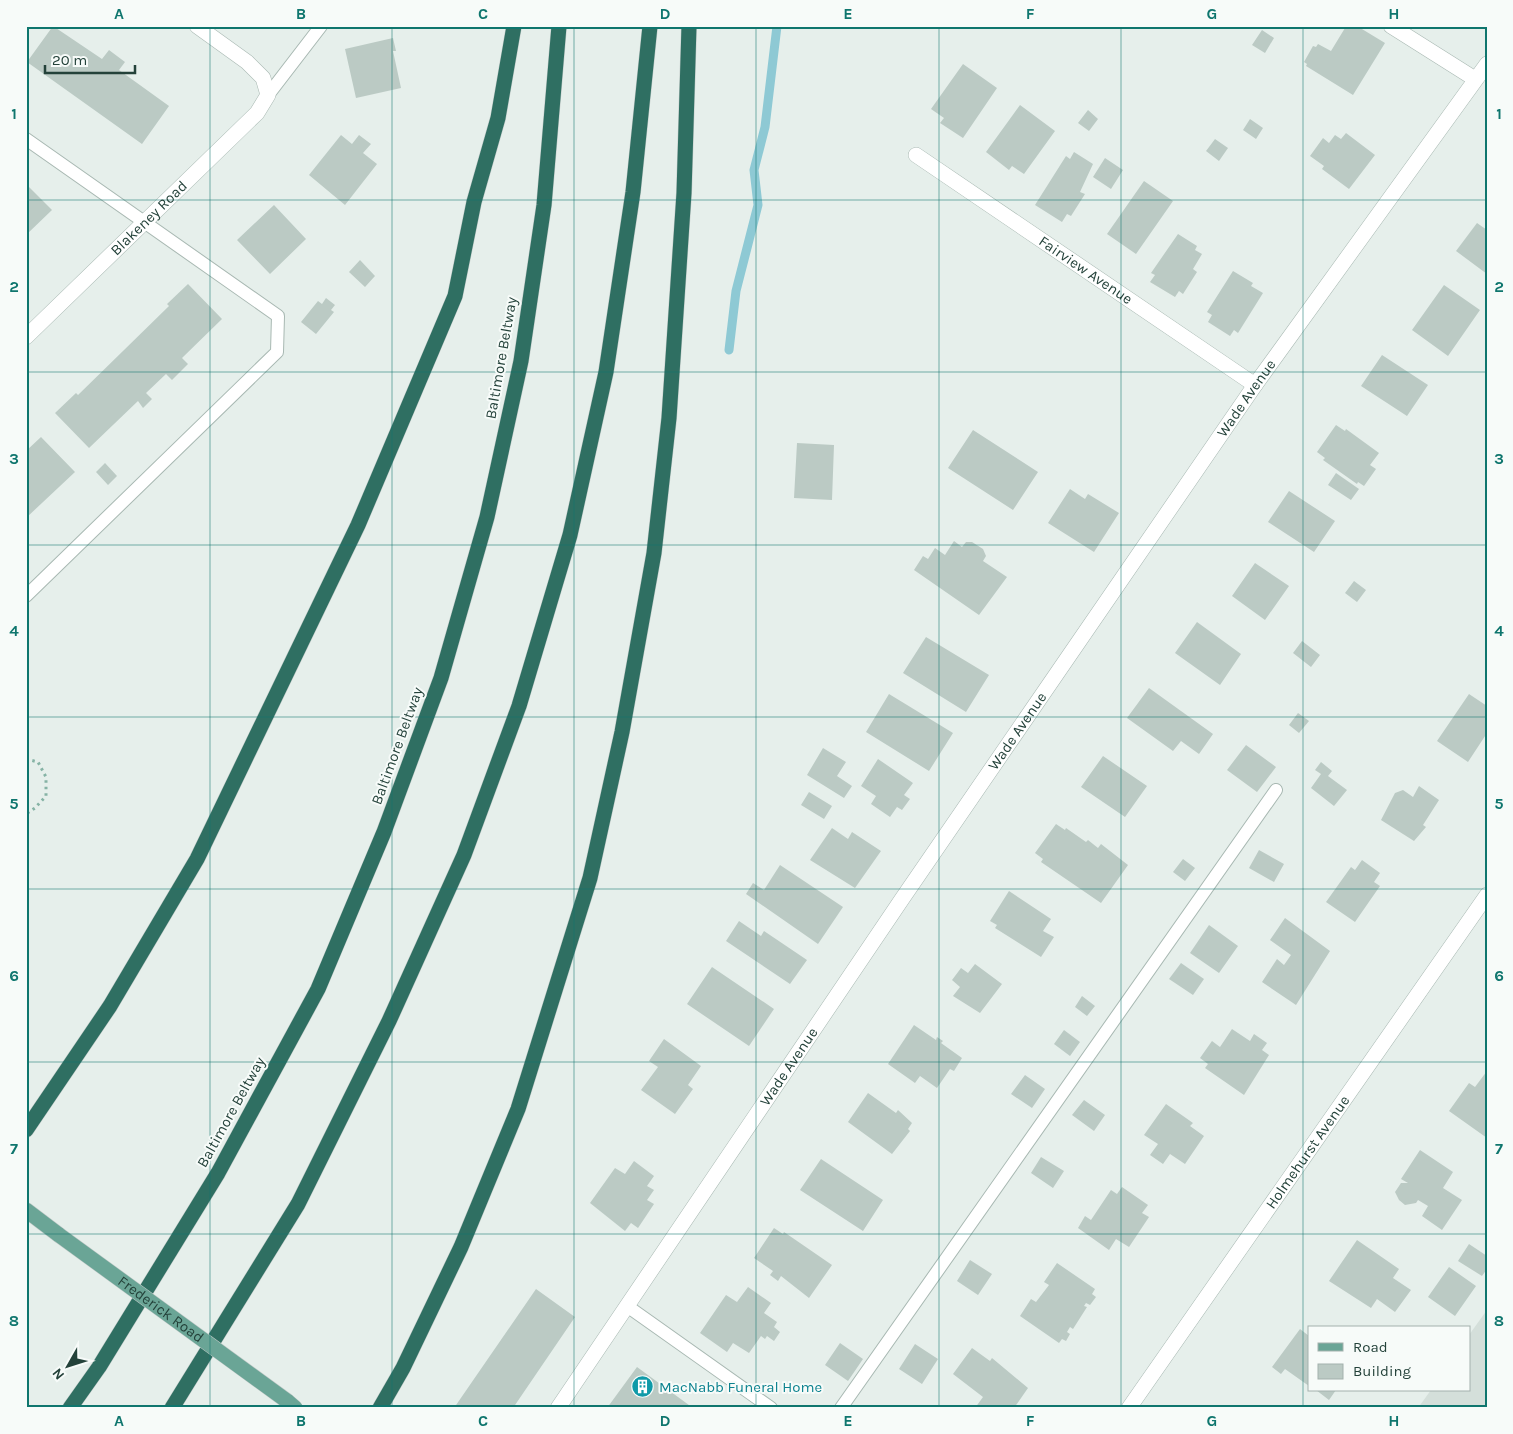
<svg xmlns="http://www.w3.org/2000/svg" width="1513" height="1434" font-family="Karla,sans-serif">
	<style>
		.built { fill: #d4dfda }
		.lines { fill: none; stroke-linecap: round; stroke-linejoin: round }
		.stream { stroke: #8ec9d4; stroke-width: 9 }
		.building { fill: #bbcac4 }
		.lane-casing { stroke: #a8b8b2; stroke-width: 14 }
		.street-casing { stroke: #a8b8b2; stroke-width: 16 }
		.primary-casing { stroke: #c2cac8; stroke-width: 16 }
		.highway-casing { stroke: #c2cac8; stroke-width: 16 }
		.path { stroke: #86b3a5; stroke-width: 3; stroke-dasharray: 2.5 4; stroke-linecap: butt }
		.lane { stroke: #fff; stroke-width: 12 }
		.street { stroke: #fff; stroke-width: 15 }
		.primary { stroke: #6aa596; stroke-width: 15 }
		.highway { stroke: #2f6f62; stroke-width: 15 }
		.primary-bridge-casing { stroke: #c2cac8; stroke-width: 16; stroke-linecap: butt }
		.primary-bridge { stroke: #6aa596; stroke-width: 15 }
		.grid { fill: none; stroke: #0f766e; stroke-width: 1; stroke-opacity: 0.55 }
		.labels { text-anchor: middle; stroke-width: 4; stroke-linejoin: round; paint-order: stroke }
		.street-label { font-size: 15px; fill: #24423a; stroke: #f7fbf9 }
		.culture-label { font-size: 15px; fill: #0d838f; stroke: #f7fbf9; text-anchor: start }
		.neatline { fill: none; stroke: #0f766e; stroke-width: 2 }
		.grid-label { font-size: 16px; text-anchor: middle; font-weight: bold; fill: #0f766e }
	</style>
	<rect width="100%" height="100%" fill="#e6efeb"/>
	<path class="built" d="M1487,1310V1408H1418L1431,1390H1469V1335Z"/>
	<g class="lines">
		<path class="stream" d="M729,350L736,291L758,205L754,170L765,127L777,26"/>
	</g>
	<path class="building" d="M53,26L102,59L109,50L125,62L119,70L169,106L142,144L27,62Z
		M1348,26H1357L1385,43L1353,95L1306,66L1307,64L1304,62L1313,46L1316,47L1318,44L1331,51L1345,28L1347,29Z
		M1262,30L1274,38L1265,53L1252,45Z
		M393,38L396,51H393L401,88L356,98L345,49Z
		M963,64L997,88L963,138L940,123L944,118L931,109Z
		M1020,105L1055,131L1024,174L1012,166L1009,170L986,152Z
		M1088,110L1098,119L1089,131L1078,123Z
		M1250,119L1263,128L1256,139L1243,130Z
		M1346,133L1375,155L1349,189L1322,169L1324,166L1310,156L1323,138L1329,143L1335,135L1341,139Z
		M341,135L352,144L359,135L371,144L363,153L377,164L345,205L309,175Z
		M1215,139L1228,148L1219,161L1206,151Z
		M1074,152L1093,164L1080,192L1085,194L1071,216L1067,214L1062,222L1035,205L1066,156L1070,159Z
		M1105,158L1123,170L1111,189L1093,177Z
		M1144,181L1173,201L1136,254L1107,234Z
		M26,184L52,210L26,235Z
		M274,205L306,239L270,274L237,240Z
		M1477,223L1487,230V274L1456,251Z
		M1178,234L1197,246L1195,250L1202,254L1193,269L1197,272L1183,294L1179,291L1175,297L1150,282L1155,275L1151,273Z
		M360,260L375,276L365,287L349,272Z
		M1233,271L1253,283L1251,286L1263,293L1238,333L1234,330L1230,336L1208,322L1212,315L1207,312Z
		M188,284L222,319L182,358L188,364L172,380L166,374L146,393L152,399L143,408L138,401L89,448L55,413L76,393L78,395L169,306L167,304Z
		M1444,285L1480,310L1448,356L1412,330Z
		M326,298L335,305L331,310L334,312L316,334L301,322L318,301L322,304Z
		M1382,355L1428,385L1407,416L1361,386Z
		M1336,425L1345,431L1346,429L1379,453L1370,465L1376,469L1364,486L1358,482L1357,484L1323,460L1325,458L1317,452Z
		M973,430L1038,472L1013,510L948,468Z
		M41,437L75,472L26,518V451Z
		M797,443L834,445L832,500L794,498Z
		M105,463L117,476L108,485L96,472Z
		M1336,473L1359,489L1351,500L1328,485Z
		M1070,489L1085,499L1088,494L1119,513L1094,552L1048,523Z
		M1289,491L1335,521L1314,552L1268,522Z
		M954,541L962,547L966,542H972L983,549L986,556L983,561L1007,577L979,615L914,570L923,556L928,559L935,548L945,555Z
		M1255,563L1289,586L1265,620L1232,596Z
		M1354,581L1366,590L1357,602L1345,593Z
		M1197,622L1241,654L1220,685L1175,653Z
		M926,637L989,675L966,712L903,673Z
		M1302,641L1320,655L1311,667L1293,653Z
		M1149,688L1213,734L1199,754L1181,741L1173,751L1127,718Z
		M889,694L953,733L929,771L866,732Z
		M1469,694L1487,706V733L1468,762L1437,741Z
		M1298,713L1309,721L1299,733L1289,725Z
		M1246,745L1276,767L1257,792L1227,770Z
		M823,748L846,762L837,776L852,786L844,798L807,775Z
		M1103,756L1147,786L1125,817L1081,787Z
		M878,759L913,783L904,795L910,799L902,810L897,807L890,817L871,804L876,796L861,786Z
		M1321,762L1332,771L1328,776L1347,790L1334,806L1311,788L1321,774L1315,770Z
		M1419,786L1439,800L1423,825L1426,827L1414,841L1381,820L1395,793L1403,790L1413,797Z
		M809,792L832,806L824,819L801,805Z
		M1056,824L1065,830L1066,828L1086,842L1088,840L1098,848L1101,844L1128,865L1101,903L1041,862L1043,859L1035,853Z
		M832,828L848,839L852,832L881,851L855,888L810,860Z
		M1259,850L1284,864L1274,882L1249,868Z
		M1183,859L1195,868L1185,881L1173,872Z
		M1362,860L1380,873L1374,882L1380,886L1355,922L1326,902L1351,867L1355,870Z
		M780,865L843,907L818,944L746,894L753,883L764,890Z
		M1009,891L1051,919L1043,931L1054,937L1041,957L995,928L997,925L990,921Z
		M1285,918L1330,951L1296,1005L1262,982L1277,959L1284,965L1291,955L1270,940Z
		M739,921L761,936L764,931L807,960L790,984L726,941Z
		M1209,925L1238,946L1219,973L1190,953Z
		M1181,963L1204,979L1193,995L1169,979Z
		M975,964L1002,984L980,1013L953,996L960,987L952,980L961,968L968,973Z
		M712,967L774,1009L749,1046L687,1004Z
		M1082,996L1095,1006L1087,1016L1075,1007Z
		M914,1025L936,1040L937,1037L943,1041L941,1043L962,1058L954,1071L950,1069L937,1088L920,1076L915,1083L888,1064Z
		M1232,1029L1250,1041L1254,1034L1267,1043L1262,1050L1269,1055L1244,1095L1205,1068L1208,1064L1200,1058L1212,1041L1220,1047Z
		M1064,1030L1080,1042L1070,1056L1054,1044Z
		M664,1039L701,1066L688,1085L693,1089L675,1114L641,1090L658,1067L649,1061Z
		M1487,1071V1138L1449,1111L1469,1083L1475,1087Z
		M1025,1075L1045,1089L1032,1108L1011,1094Z
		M868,1093L896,1113L898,1110L912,1123L908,1129L910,1131L892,1154L848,1122Z
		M1084,1100L1105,1115L1094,1131L1072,1115Z
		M1166,1104L1193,1123L1190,1126L1204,1136L1185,1164L1170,1154L1163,1164L1150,1155L1158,1144L1144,1135Z
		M1420,1150L1453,1172L1443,1188L1462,1200L1442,1230L1422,1216L1428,1206L1418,1200L1416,1203L1405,1205L1399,1200L1395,1192L1401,1183H1408L1401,1179Z
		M1041,1157L1064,1171L1053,1188L1031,1173Z
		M821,1159L883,1200L863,1231L800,1190Z
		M634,1161L654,1176L647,1186L654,1190L647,1200L654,1204L638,1228L631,1223L625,1231L590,1203L615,1168L625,1174Z
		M1122,1187L1148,1205L1142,1213L1149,1217L1129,1247L1116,1239L1109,1250L1078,1228L1085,1216L1091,1220L1111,1190L1117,1194Z
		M774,1228L783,1234L784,1232L832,1265L809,1298L781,1276L778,1281L770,1275L773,1271L754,1258Z
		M1357,1240L1399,1269L1393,1278L1411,1290L1395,1312L1377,1299L1371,1308L1329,1281Z
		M1469,1244L1487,1256V1269L1482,1276L1458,1261Z
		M970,1260L992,1274L978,1295L957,1281Z
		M1057,1263L1095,1289L1092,1294L1096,1297L1090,1305L1086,1303L1084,1306L1087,1307L1073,1329L1070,1327L1067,1332L1070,1334L1066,1341L1062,1339L1059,1343L1020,1316L1031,1299L1036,1302L1049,1285L1044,1282Z
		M1449,1267L1476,1286L1455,1316L1428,1297Z
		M748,1287L771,1303L764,1313L777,1322L774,1327L780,1332L774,1341L767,1336L765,1339L761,1336L749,1353L733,1343L727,1352L700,1333L726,1295L737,1302Z
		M536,1289L575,1317L513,1408H454Z
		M1300,1329L1309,1336V1386L1285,1369L1281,1374L1272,1367Z
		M840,1343L863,1359L848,1381L825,1365Z
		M915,1344L938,1359L922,1384L899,1369Z
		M972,1348L990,1361L992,1358L1028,1388L1014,1408H975L983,1397L953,1374Z
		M637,1367L693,1408H607Z
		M1316,1390H1336L1329,1400Z"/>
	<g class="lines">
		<defs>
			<path id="lane" d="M268,95L321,26
				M26,139L278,316L277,352L26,596
				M627,1306L771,1408
				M841,1408L1276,790"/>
			<g id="street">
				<path d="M1391,26L1475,79"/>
				<path id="s1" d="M916,155L1255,385"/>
				<path id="s2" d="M26,337L257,113L268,95L263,78L247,62L197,26"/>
				<path id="s3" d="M558,1408L902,899L1255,385L1487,64"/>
				<path id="s4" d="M1129,1408L1487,895"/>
			</g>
			<path id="primary" d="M26,1210L59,1235
				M287,1401L295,1408"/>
			<path id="highway" d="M26,1130L110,1006L197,859L358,525L455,296L474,202L498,118L514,26
				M70,1408L99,1367L218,1173L318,989L384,832L441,678L487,517L521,361L544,205L559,26
				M172,1408L298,1204L389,1021L464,855L519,706L570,535L606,372L633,192L650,26
				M380,1408L403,1368L461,1247L518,1109L590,878L622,732L654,553L669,418L684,193L689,26"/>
		</defs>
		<use href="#lane" class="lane-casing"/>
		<use href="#street" class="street-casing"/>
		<use href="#primary" class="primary-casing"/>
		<use href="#highway" class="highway-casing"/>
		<path class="path" d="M26,759L38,762L46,777V796L35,808L26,814"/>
		<use href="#lane" class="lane"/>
		<use href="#street" class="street"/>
		<use href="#primary" class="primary"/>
		<use href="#highway" class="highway"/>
		<defs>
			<g id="primary-bridge">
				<path id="s5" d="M59,1235L287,1401"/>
			</g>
		</defs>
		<use href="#primary-bridge" class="primary-bridge-casing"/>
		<use href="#primary-bridge" class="primary-bridge"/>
	</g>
	<path class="grid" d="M210,26V1408M392,26V1408M574,26V1408M756,26V1408M939,26V1408M1121,26V1408M1303,26V1408M26,200H1487M26,372H1487M26,545H1487M26,717H1487M26,889H1487M26,1062H1487M26,1234H1487"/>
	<defs>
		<symbol id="building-disc" viewBox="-11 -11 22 22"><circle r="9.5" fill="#0f9aa8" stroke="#f7fbf9"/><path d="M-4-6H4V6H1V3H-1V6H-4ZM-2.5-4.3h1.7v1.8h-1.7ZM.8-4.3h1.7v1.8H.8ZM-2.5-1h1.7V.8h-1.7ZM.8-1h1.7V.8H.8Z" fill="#fff"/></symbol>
	</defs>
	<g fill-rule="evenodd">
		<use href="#building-disc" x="630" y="1374" width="25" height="25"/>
	</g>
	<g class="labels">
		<g class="street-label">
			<text dy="5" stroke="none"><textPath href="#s2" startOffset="171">Blakeney Road</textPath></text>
			<text dy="5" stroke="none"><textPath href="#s1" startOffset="205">Fairview Avenue</textPath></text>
			<text transform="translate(501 358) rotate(-80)" y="5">Baltimore Beltway</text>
			<text dy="5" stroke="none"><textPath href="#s3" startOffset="1222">Wade Avenue</textPath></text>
			<text dy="5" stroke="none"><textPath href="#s3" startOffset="818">Wade Avenue</textPath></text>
			<text transform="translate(397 746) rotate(-70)" y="5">Baltimore Beltway</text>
			<text dy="5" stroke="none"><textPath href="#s3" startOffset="412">Wade Avenue</textPath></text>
			<text transform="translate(231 1112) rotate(-61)" y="5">Baltimore Beltway</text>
			<text dy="5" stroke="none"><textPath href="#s4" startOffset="312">Holmehurst Avenue</textPath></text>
			<text dy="5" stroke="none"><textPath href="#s5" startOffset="126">Frederick Road</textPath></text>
		</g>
		<g class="culture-label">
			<text x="659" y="1392">MacNabb Funeral Home</text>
		</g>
	</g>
	<rect width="1513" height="1434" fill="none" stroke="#f7fbf9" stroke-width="55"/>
	<rect x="1308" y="1326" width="162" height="65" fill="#f7fbf9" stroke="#a3b1ad"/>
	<rect x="1318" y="1343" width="25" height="8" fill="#6aa596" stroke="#a3b1ad"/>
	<text x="1353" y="1352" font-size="15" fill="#24423a">Road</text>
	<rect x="1318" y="1364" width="25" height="15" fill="#bbcac4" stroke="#a3b1ad"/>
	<text x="1353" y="1376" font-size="15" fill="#24423a">Building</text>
	<g transform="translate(68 1366) rotate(231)" stroke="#f7fbf9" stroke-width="4" paint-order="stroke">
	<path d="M0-4L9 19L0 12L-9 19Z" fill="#24423a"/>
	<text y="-8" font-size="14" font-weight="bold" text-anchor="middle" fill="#24423a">N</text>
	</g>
	<path d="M45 65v8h90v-8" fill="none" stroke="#24423a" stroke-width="2.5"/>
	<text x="52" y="65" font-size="15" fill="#24423a" stroke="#f7fbf9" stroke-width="4" paint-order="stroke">20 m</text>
	<rect x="28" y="28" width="1458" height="1378" class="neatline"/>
	<g class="grid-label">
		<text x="119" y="19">A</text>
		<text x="301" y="19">B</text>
		<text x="483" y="19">C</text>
		<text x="665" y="19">D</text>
		<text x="848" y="19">E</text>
		<text x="1030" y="19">F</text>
		<text x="1212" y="19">G</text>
		<text x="1394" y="19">H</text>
		<text x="14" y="119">1</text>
		<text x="1499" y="119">1</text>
		<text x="14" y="292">2</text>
		<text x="1499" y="292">2</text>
		<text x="14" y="464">3</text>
		<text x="1499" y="464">3</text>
		<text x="14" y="636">4</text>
		<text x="1499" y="636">4</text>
		<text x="14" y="809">5</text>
		<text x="1499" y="809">5</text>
		<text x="14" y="981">6</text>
		<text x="1499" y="981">6</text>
		<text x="14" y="1154">7</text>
		<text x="1499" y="1154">7</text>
		<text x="14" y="1326">8</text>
		<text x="1499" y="1326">8</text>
		<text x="119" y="1426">A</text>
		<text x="301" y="1426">B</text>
		<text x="483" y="1426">C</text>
		<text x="665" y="1426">D</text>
		<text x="848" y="1426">E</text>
		<text x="1030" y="1426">F</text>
		<text x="1212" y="1426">G</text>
		<text x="1394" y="1426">H</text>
	</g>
</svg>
